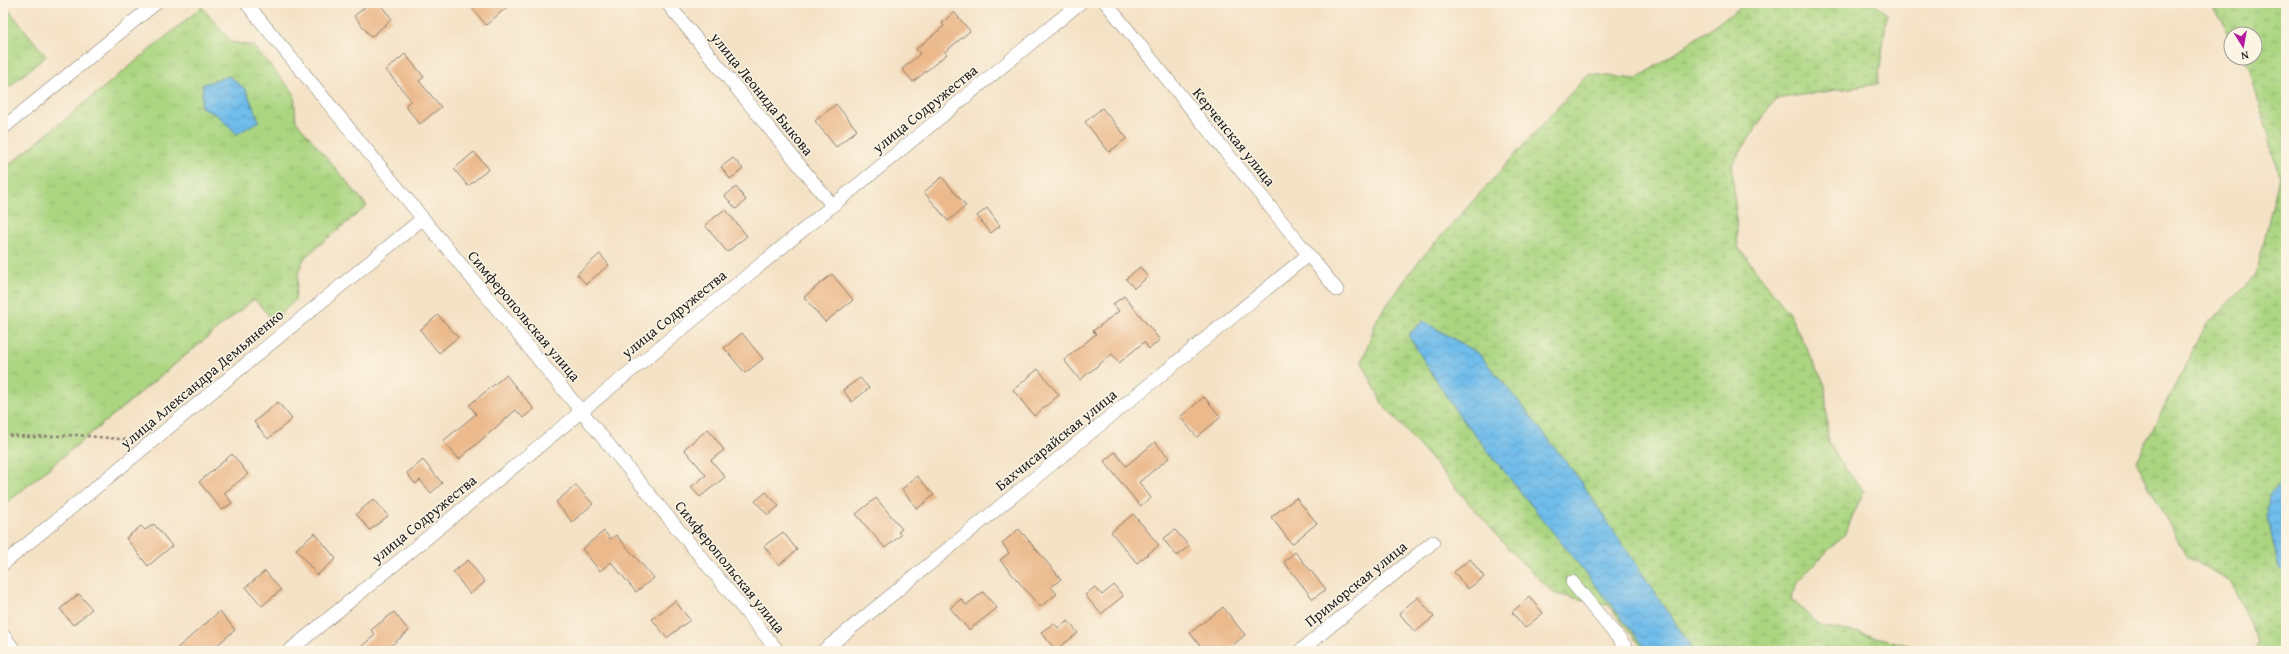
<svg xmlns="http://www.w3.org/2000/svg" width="2289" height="654" font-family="'Gentium Book Plus',serif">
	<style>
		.grass { fill: url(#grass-tufts); stroke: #64784e }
		.wetland { fill: url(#wetland-marsh); stroke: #64784e }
		.water { fill: url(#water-waves); stroke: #466c83 }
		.building { fill: #ebb98c }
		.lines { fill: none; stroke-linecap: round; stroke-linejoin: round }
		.street-casing { stroke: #887f71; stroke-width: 14 }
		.path { stroke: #887f71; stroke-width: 2.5; stroke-dasharray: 3 3; stroke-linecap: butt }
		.street { stroke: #fff; stroke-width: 13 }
		.labels { text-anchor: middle; stroke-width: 3; stroke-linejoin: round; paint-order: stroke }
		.street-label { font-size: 15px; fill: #1c1c1c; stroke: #fcf5e5 }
	</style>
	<defs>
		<pattern id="grass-tufts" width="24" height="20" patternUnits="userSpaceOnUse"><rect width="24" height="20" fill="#abd581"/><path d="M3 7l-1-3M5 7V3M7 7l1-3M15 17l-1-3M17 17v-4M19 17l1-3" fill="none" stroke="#93b66f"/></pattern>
		<pattern id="wetland-marsh" width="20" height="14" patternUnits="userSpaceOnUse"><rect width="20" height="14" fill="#abd581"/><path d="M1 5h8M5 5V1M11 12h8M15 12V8" fill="none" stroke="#93b66f"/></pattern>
		<pattern id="water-waves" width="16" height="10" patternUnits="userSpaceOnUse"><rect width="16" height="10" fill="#70bcea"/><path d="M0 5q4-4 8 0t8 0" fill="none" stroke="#60a1c8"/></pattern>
	</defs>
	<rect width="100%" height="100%" fill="#fcf5e5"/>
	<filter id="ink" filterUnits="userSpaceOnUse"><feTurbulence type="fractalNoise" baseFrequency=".025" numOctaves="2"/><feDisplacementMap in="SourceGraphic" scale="8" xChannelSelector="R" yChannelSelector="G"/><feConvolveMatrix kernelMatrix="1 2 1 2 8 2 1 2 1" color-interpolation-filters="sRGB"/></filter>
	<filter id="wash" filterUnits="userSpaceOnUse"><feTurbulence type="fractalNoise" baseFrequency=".012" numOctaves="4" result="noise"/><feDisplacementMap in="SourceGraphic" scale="16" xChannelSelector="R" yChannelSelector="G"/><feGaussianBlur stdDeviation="0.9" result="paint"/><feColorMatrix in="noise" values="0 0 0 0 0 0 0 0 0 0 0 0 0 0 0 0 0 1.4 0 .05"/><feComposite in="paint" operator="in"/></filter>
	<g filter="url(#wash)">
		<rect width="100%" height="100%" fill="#f4e2c6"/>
		<path class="grass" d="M3,3L46,56L3,92Z
			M202,7L231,42L253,46L294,93L296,121L367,206L305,257L299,270L295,300L274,321L254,299L3,506V170Z"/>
		<path class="wetland" d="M1747,3H1874L1887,14L1878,84L1775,99L1732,164L1738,247L1788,312L1825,385L1828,442L1845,468L1864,491L1844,535L1799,580L1791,599L1820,626L1860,633L1931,651H1645L1608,605L1555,594L1513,554L1382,403L1362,362L1377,319L1417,263L1588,74L1637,79Z
			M2210,3H2286V651H2254L2258,642L2231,582L2186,556L2136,461L2206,325L2256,275L2279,177L2249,67L2243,58H2255V34H2231V37Z"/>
		<path class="water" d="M229,76L246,90L259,121L237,134L217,115L201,107L203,84Z
			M1423,321L1478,353L1520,403L1577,476L1694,651H1648L1455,410L1408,335Z
			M2283,481L2286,482V574L2279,568L2267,516L2269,494Z"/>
		<g id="blocks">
			<path class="building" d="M370,3H379L392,19L371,37L354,16Z
				M468,3H512L486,25Z
				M954,12L970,31L945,52L947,54L913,82L902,69L920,54L916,49L944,26L942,23Z
				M405,54L424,77L419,81L441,107L420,124L405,106L411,100L386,70Z
				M836,104L857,130L836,147L815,121Z
				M1102,108L1127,138L1109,152L1085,122Z
				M474,152L489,169L468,186L454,169Z
				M733,158L743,169L730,179L721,167Z
				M942,177L966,206L948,221L924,192Z
				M736,187L746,200L736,209L725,196Z
				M987,208L1000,226L991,233L977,216Z
				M725,209L747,236L727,252L705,225Z
				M600,254L609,265L586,284L577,274Z
				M1140,267L1148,277L1134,288L1126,279Z
				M832,274L853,300L825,322L804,297Z
				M1124,296L1160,340L1149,349L1144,342L1119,363L1112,354L1080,380L1064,360L1096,334L1093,331L1119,311L1113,304Z
				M438,315L458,337L439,353L420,330Z
				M742,333L763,359L745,373L724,348Z
				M1038,369L1059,395L1034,416L1013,390Z
				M506,375L534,409L523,418L516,410L459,459L443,441L476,414L469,405Z
				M860,378L869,388L852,402L843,390Z
				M1204,397L1221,417L1197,437L1180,417Z
				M278,402L292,419L268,439L254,422Z
				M708,429L724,450L711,460L725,477L700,497L691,487L706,475L684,449Z
				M1155,442L1169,458L1139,482L1151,498L1140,506L1104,461L1115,452L1126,466Z
				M232,454L248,474L224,493L232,503L222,510L199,482Z
				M423,460L442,483L431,493L420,480L415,484L407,473Z
				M917,476L934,495L917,509L902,489Z
				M576,485L593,504L572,522L556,502Z
				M766,492L779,506L768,515L755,501Z
				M876,498L902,529L898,532L901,535L885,548L856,514Z
				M1296,498L1317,523L1292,544L1271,517Z
				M374,499L388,516L370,530L356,514Z
				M1133,514L1159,545L1137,563L1111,532Z
				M154,524L172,546L148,566L126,538L141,526L145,530Z
				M1019,529L1061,579L1051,587L1057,594L1040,607L1000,560L1009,553L1002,543Z
				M1175,530L1189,546L1177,556L1163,539Z
				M604,531L610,539L616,535L654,578L636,592L611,562L600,571L582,549Z
				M783,532L797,550L779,565L764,546Z
				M315,533L336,559L317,575L296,549Z
				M1295,552L1326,589L1313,599L1284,562Z
				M1470,559L1484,577L1468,589L1454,572Z
				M468,560L485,582L470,594L453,572Z
				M265,571L281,590L262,606L246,587Z
				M1114,585L1123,596L1101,614L1085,595L1095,587L1102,595Z
				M983,592L997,608L969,630L950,608L961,599L966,605Z
				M79,594L92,609L73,625L60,609Z
				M1418,597L1434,617L1415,632L1399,613Z
				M1529,597L1543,613L1525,628L1512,612Z
				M675,601L690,620L667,638L652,619Z
				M1223,607L1245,635L1226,651H1204L1190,633Z
				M220,611L235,630L210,651H174Z
				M394,612L409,631L384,651H356L375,635L371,630Z
				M1068,621L1078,633L1056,650L1041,632L1054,623L1058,628Z"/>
		</g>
	</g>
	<g filter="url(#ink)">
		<use href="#blocks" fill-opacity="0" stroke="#887f71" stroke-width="1"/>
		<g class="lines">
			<defs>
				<path id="street" d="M246,3L778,651
					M667,3L832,205
					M1106,3L1337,290
					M3,128L156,3
					M3,564L422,219
					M1572,582L1629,651
					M3,635L15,651
					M289,651L1080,3
					M823,651L1308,255
					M1300,651L1433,542"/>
			</defs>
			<use href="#street" class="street-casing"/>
			<path class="path" d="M3,435L32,437L77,435L130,440"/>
			<use href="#street" class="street"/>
		</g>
	</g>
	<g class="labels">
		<g class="street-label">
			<text transform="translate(762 94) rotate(51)" y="5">улица Леонида Быкова</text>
			<text transform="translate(925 109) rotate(-39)" y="5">улица Содружества</text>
			<text transform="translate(1234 137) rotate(51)" y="5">Керченская улица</text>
			<text transform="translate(674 314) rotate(-39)" y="5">улица Содружества</text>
			<text transform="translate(524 316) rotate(50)" y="5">Симферопольская улица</text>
			<text transform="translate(202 379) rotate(-40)" y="5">улица Александра Демьяненко</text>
			<text transform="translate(1056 440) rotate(-39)" y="5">Бахчисарайская улица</text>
			<text transform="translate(424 519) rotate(-39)" y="5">улица Содружества</text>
			<text transform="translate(730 567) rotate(51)" y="5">Симферопольская улица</text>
			<text transform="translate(1356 584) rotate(-39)" y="5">Приморская улица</text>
		</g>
	</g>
	<rect width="2289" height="654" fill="none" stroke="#fcf5e5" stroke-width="16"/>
	<g transform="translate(2243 46) rotate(169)"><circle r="19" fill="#fcf5e5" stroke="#a29e95"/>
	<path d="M0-3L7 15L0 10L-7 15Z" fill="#b5179e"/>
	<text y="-6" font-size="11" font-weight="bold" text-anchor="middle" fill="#1c1c1c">N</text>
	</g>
</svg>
